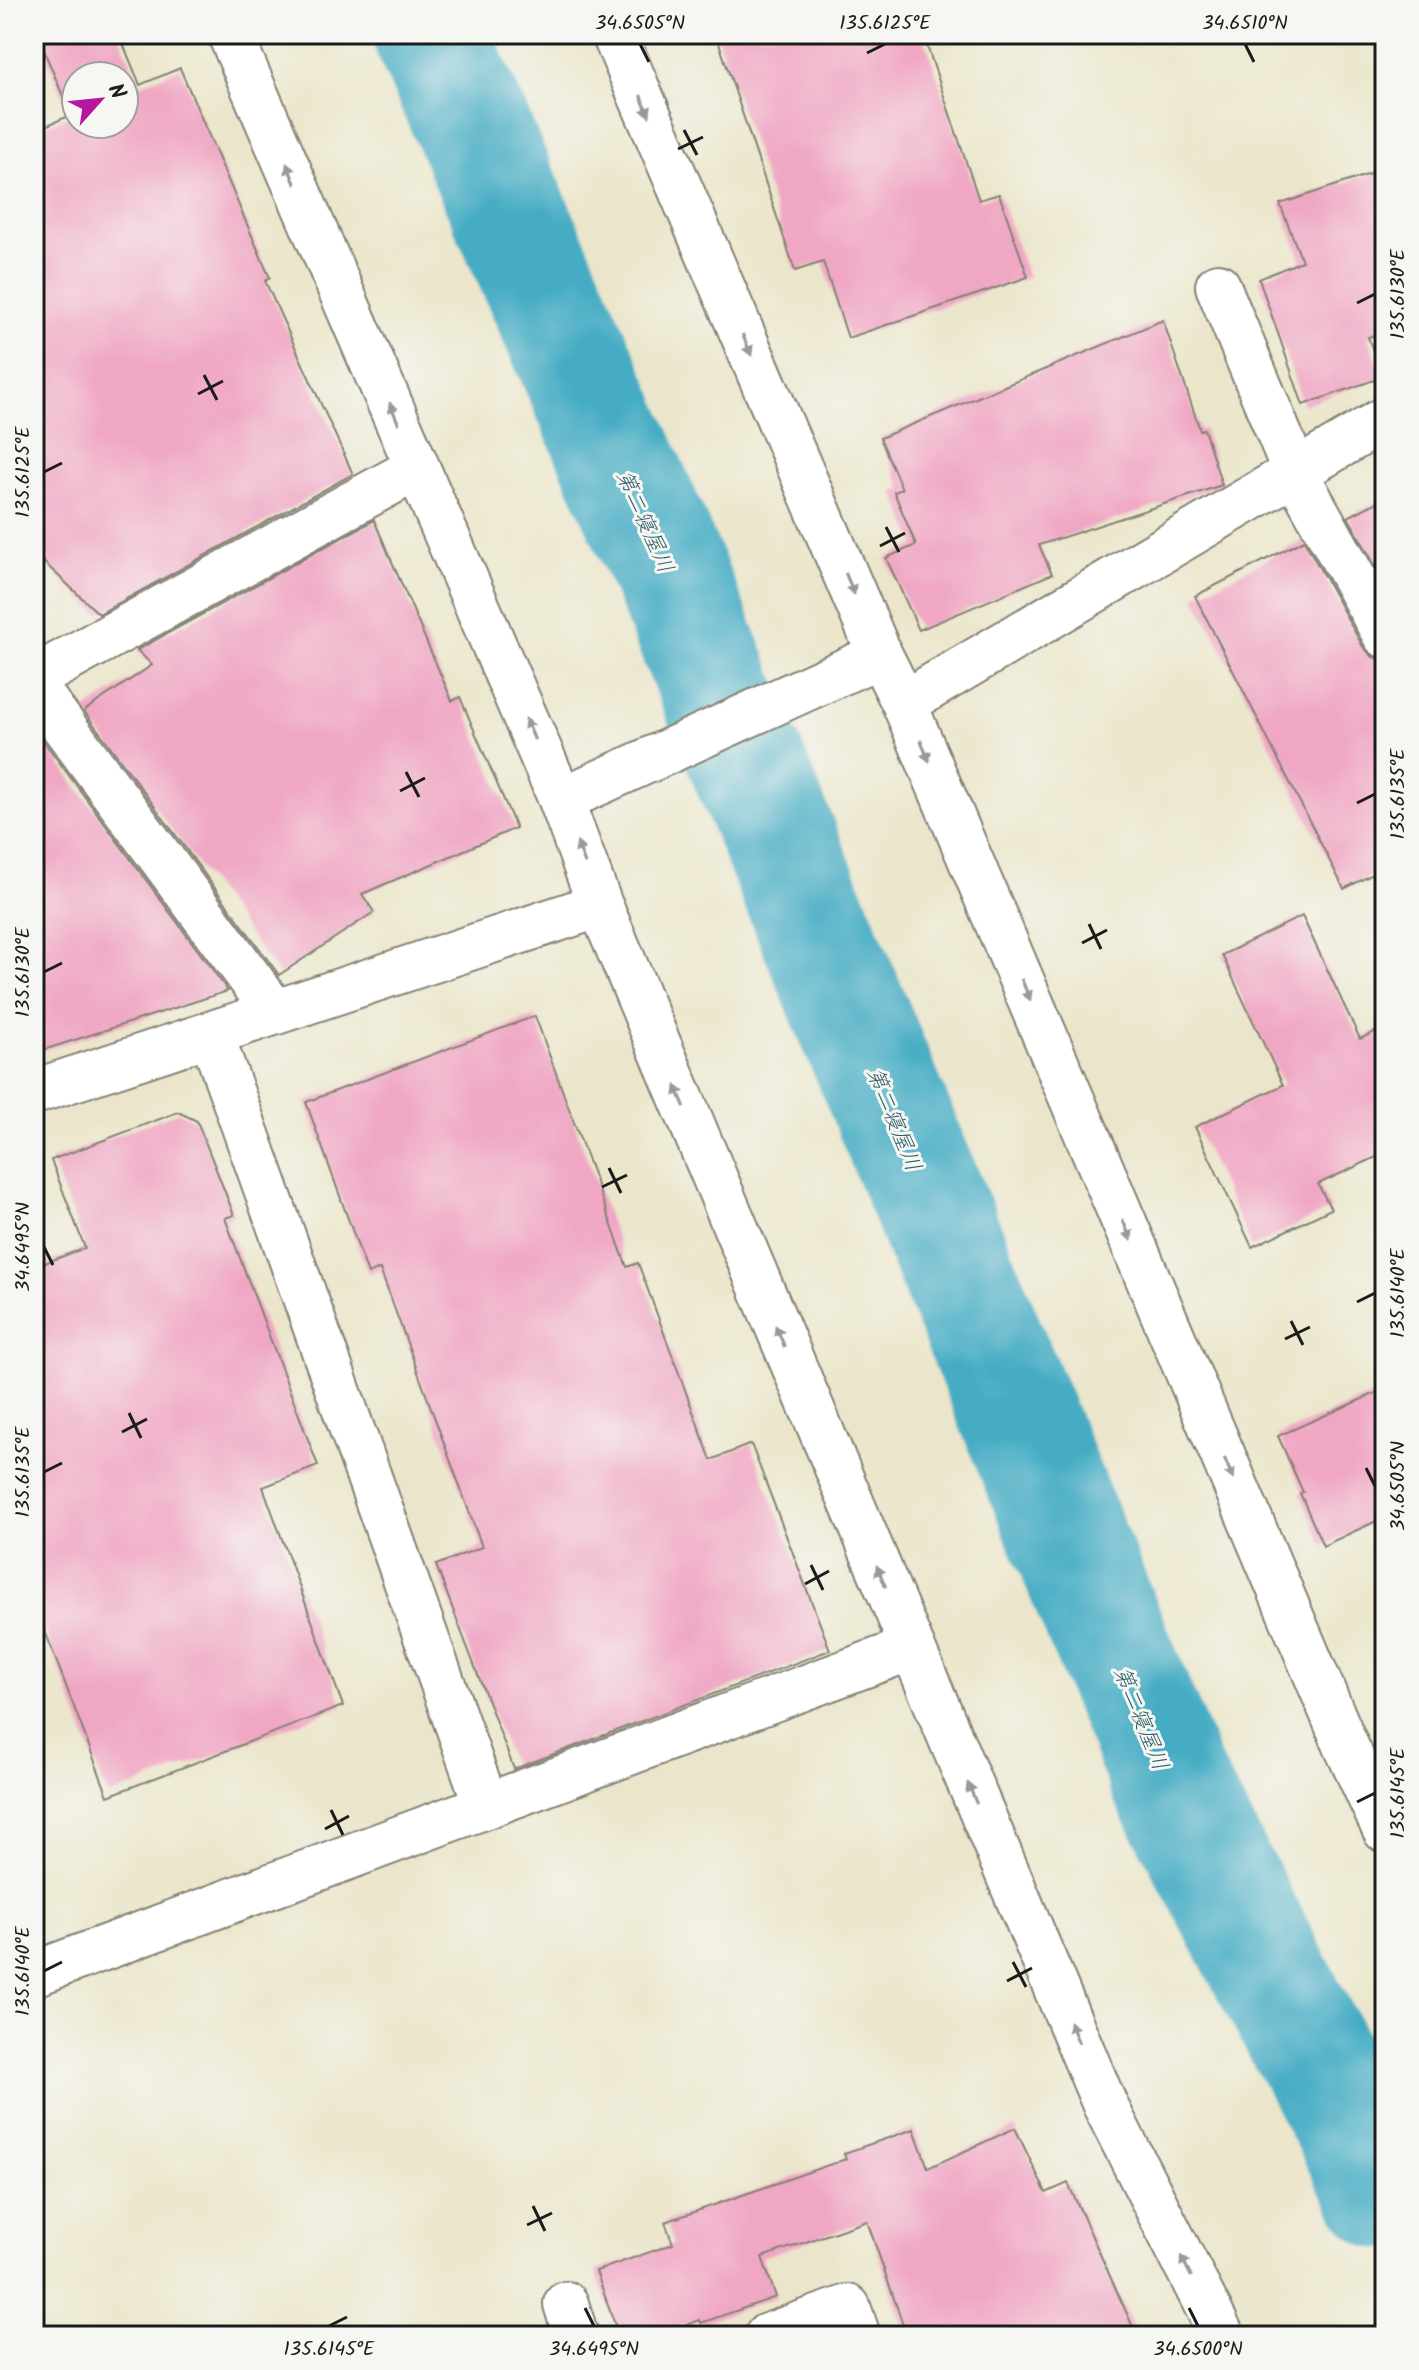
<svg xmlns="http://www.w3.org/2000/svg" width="1419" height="2370" font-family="Kalam,'Klee One',sans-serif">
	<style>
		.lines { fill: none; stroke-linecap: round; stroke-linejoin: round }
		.river { stroke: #44acc4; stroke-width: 116 }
		.building { fill: #f0a7c4; fill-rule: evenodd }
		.minor-casing { stroke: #848174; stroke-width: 48 }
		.minor { stroke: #fff; stroke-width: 44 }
		.oneway { fill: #999 }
		.ticks { fill: none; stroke: #1c1c1c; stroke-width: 3 }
		.labels { text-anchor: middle; stroke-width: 6; stroke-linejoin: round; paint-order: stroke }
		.water-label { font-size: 22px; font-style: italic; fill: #2e5d68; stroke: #f6f6f2 }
		.neatline { fill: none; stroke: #1c1c1c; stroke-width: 3 }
		.ticks-label { font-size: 20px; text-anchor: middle; fill: #1c1c1c }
	</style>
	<rect width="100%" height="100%" fill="#f6f6f2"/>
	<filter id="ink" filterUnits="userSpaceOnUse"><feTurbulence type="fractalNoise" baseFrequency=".0125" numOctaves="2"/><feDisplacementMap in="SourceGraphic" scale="16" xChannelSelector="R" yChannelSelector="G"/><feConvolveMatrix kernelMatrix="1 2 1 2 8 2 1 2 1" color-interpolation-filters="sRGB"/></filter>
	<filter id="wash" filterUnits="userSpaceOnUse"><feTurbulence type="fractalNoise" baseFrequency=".006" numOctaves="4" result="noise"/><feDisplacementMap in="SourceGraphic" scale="32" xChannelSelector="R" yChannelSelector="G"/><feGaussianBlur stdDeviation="1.8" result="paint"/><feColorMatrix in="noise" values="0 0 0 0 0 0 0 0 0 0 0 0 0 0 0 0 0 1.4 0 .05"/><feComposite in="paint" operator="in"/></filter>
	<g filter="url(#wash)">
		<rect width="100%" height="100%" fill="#ebe6cb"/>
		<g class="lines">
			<path class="river" d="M431,34L668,571L1168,1780L1385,2191"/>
		</g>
		<g id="blocks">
			<path class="building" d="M37,34H119L140,85L180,68L270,278L265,281L353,474L99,614L34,553V131L71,115ZM76,76H124V124H76Z
				M716,34H923L979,200L999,194L1028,277L848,338L823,262L795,271Z
				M1385,169V331L1368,337L1383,377L1303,405L1259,279L1302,261L1280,204Z
				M1163,320L1200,430L1204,429L1222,485L1039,545L1052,574L919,630L886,558L916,545L894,492L902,489L880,438Z
				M1385,498V583L1348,517Z
				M374,520L452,701L460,697L516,828L362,894L374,912L279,975L84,711L152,665L137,650Z
				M1304,540L1363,647L1373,657L1385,660V868L1344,889L1195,596Z
				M42,739L228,991L34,1053V744Z
				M1302,916L1360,1039L1385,1027V1153L1318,1184L1331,1209L1252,1247L1195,1127L1283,1085L1222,955Z
				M535,1016L627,1267L638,1263L711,1460L751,1444L830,1650L514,1769L436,1565L482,1547L380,1269L368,1274L306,1102Z
				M178,1112L197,1121L234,1215L225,1218L318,1466L263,1487L343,1706L108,1796L34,1602V1267L85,1248L51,1160Z
				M1385,1389V1517L1323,1546L1300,1493L1303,1492L1278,1436Z
				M1015,2128L1046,2193L1068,2183L1137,2336H907L867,2221L762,2257L776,2297L701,2323L700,2320L655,2336H619L596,2271L673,2244L665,2222L846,2159L844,2153L914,2129L928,2168Z"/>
		</g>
	</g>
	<g filter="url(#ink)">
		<use href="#blocks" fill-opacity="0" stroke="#848174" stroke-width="2"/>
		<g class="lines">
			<defs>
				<path id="minor" d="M230,34L561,800L600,905L1105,2105L1222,2336
					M614,34L880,655L904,703L1347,1748L1385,1830
					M1218,286L1295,472L1385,635
					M34,678L417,468
					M34,686L275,1012
					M904,703L1385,419
					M561,800L880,655
					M211,1034L486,1805
					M34,1092L600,905
					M34,1974L911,1648
					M566,2304L576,2336
					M767,2336L848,2307L858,2336"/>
			</defs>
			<use href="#minor" class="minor-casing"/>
			<use href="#minor" class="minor"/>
		</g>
		<defs><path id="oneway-solid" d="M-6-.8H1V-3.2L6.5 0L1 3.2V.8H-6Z" transform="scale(2)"/></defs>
		<g class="oneway">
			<use href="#oneway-solid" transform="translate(645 106) rotate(67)"/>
			<use href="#oneway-solid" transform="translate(291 174) rotate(-113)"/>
			<use href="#oneway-solid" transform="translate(747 345) rotate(67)"/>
			<use href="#oneway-solid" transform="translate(394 413) rotate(-113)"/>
			<use href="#oneway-solid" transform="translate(850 584) rotate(67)"/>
			<use href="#oneway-solid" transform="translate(530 729) rotate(-113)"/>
			<use href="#oneway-solid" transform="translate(925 751) rotate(67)"/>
			<use href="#oneway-solid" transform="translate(581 853) rotate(-110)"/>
			<use href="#oneway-solid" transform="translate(1026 990) rotate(67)"/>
			<use href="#oneway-solid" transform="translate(680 1096) rotate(-113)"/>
			<use href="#oneway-solid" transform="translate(1127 1230) rotate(67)"/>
			<use href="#oneway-solid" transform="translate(780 1336) rotate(-113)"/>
			<use href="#oneway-solid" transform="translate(1229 1469) rotate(67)"/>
			<use href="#oneway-solid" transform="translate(881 1576) rotate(-113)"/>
			<use href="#oneway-solid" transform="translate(972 1793) rotate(-113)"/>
			<use href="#oneway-solid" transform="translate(1074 2032) rotate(-113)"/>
			<use href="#oneway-solid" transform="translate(1186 2266) rotate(-117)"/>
		</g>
	</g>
	<path class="ticks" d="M640,44L649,62M1245,44L1254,62M867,53L885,44M684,130L697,155M678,149L703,137M1357,303L1375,294M204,375L217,400M198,394L223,381M44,472L62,463M886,527L899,552M880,546L905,533M406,772L419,797M400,791L425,778M1357,803L1375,794M1089,924L1101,949M1082,943L1107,930M44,972L62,963M609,1168L621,1193M602,1187L627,1175M44,1247L53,1265M1357,1302L1375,1293M1291,1321L1303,1345M1285,1339L1310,1327M129,1413L141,1438M122,1432L147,1419M1366,1468L1375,1486M44,1472L62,1463M811,1565L823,1590M805,1584L829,1571M1357,1802L1375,1793M331,1810L343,1835M325,1829L349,1816M1013,1962L1026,1987M44,1971L62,1962M1007,1981L1032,1968M533,2206L545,2231M527,2225L552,2213M585,2308L594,2326M1189,2308L1198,2326M329,2326L347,2317"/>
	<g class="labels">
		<g class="water-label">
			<text transform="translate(646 521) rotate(66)" y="8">第二寝屋川</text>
			<text transform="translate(895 1119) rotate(68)" y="8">第二寝屋川</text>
			<text transform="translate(1142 1718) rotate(68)" y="8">第二寝屋川</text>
		</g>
	</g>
	<rect width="1419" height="2370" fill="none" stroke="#f6f6f2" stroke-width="88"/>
	<g transform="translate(100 100) rotate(63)"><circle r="38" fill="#f6f6f2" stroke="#9f9f9c" stroke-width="2"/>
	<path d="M0-6L14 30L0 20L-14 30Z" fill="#b5179e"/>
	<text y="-12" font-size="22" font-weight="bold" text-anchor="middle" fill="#1c1c1c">N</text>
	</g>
	<rect x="44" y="44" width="1331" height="2282" class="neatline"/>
	<g class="ticks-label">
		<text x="640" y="29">34.6505°N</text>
		<text x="885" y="29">135.6125°E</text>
		<text x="1245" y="29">34.6510°N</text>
		<text transform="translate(1397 294) rotate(-90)" y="7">135.6130°E</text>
		<text transform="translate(22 472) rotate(-90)" y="7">135.6125°E</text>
		<text transform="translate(1397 794) rotate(-90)" y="7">135.6135°E</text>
		<text transform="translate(22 972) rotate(-90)" y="7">135.6130°E</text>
		<text transform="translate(22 1247) rotate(-90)" y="7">34.6495°N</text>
		<text transform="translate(1397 1293) rotate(-90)" y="7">135.6140°E</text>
		<text transform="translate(22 1472) rotate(-90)" y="7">135.6135°E</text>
		<text transform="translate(1397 1486) rotate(-90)" y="7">34.6505°N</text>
		<text transform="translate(1397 1793) rotate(-90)" y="7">135.6145°E</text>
		<text transform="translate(22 1971) rotate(-90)" y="7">135.6140°E</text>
		<text x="329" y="2355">135.6145°E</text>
		<text x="594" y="2355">34.6495°N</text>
		<text x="1198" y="2355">34.6500°N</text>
	</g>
</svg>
